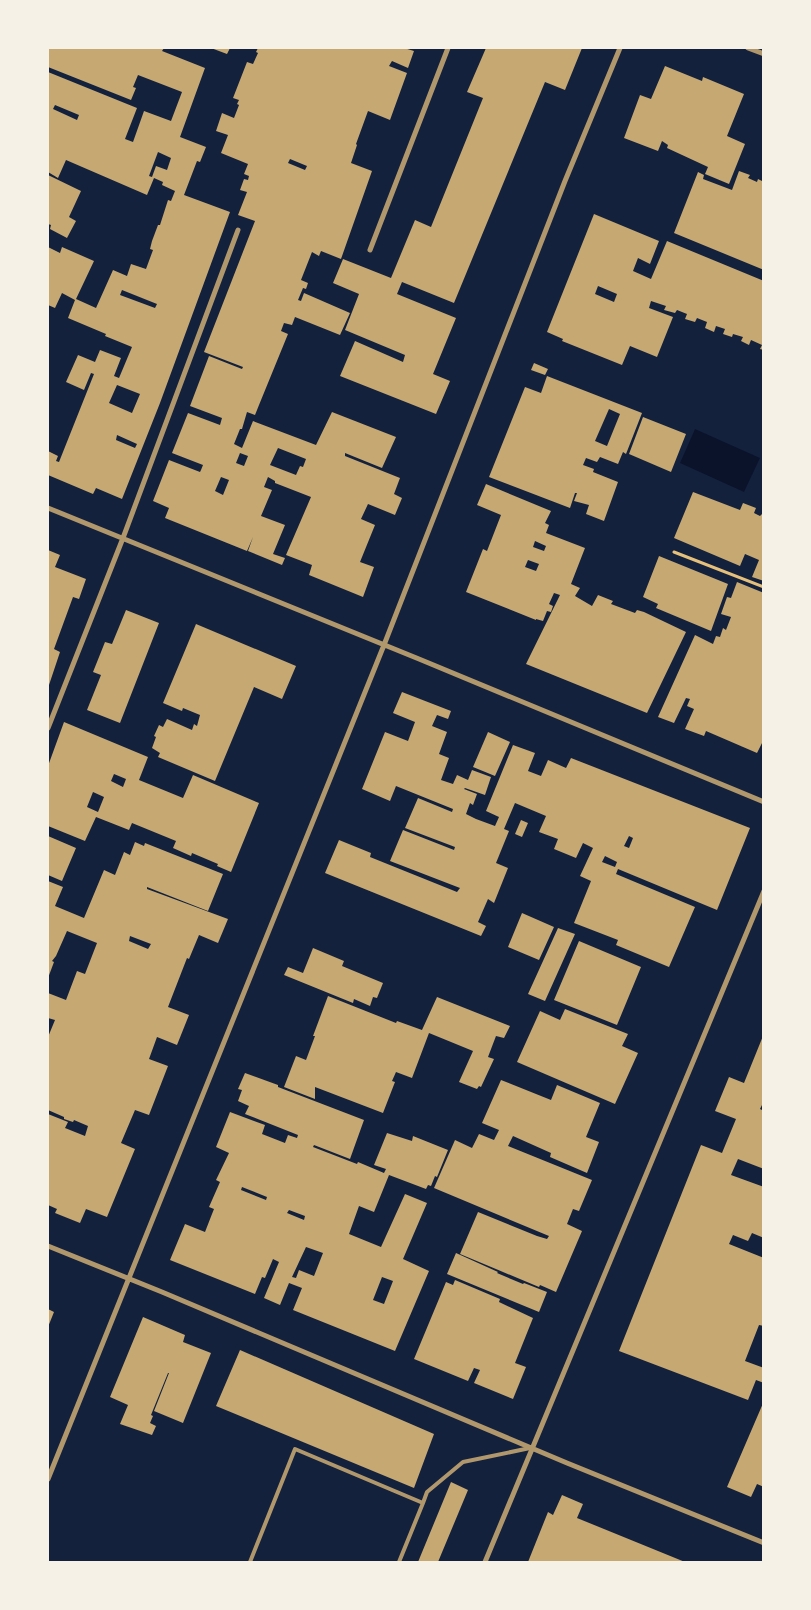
<svg xmlns="http://www.w3.org/2000/svg" width="811" height="1610" font-family="'Space Grotesk',sans-serif">
	<style>
		.water { fill: #0b132b }
		.building { fill: #c6a872; fill-rule: evenodd }
		.lines { fill: none; stroke-linecap: round; stroke-linejoin: round }
		.path { stroke: #e5c07b; stroke-width: 3 }
		.service { stroke: #b1986c; stroke-width: 4 }
		.minor { stroke: #b1986c; stroke-width: 5 }
	</style>
	<rect width="100%" height="100%" fill="#14213d"/>
	<path class="water" d="M695,429L760,458L744,492L680,463Z"/>
	<path class="building" d="M48,48H164L162,51L205,68L180,137L206,147L200,162L197,161L184,195L230,212L160,403L122,499L96,488L93,494L48,475V451L58,456L56,461L59,462L94,374L91,373L84,390L66,382L78,355L95,362L100,350L121,358L114,376L119,378L132,347L105,336L106,334L68,318L75,300L62,293L55,308L48,305V247L60,253L62,247L94,261L76,299L96,308L113,270L127,276L131,264L146,269L153,250L150,249L152,241L158,225H160L168,200L171,201L175,191L162,185L163,182L154,178L147,195L66,160L58,178L48,172V72L137,108L125,139L133,142L144,111L171,121L182,92L138,75L133,87L136,88L131,100L48,67ZM55,105L79,115L77,120L53,109ZM158,152L171,158L167,170L156,166L152,177L149,176ZM122,290L157,304L155,308L120,295ZM117,385L140,394L132,413L109,403ZM117,435L137,444L135,448L116,440Z
		M211,48H230L227,54Z
		M258,48H404L414,51L408,68L392,61L389,66L407,73L390,120L368,111L356,144L357,145L351,163L372,171L341,259L321,251L319,256L312,252L301,280L308,283L306,289L303,288L298,300L301,301L304,293L350,313L340,335L295,317L292,325L284,323L281,331L288,334L259,405L255,415L247,412L242,429H240L234,444L242,448L253,421L316,445L332,412L396,437L382,468L345,453V456L400,478L394,494L402,498L395,515L368,504L361,519L375,525L360,562L374,567L363,597L309,575L312,565L286,555L311,497L275,483V481L268,477L264,487L272,490L261,516L285,525L273,554L285,558L282,565L248,551L253,537L247,551L165,518L169,508L153,501L169,460L200,472L201,470L203,465L172,453L188,413L220,425L222,418L190,406L209,356L242,369L243,367L204,352L255,221L238,215L247,192L240,190L244,179L248,180L249,176L244,174L248,164L221,153L228,135L216,131L222,113L234,118L239,105L237,104L239,100L233,98L247,62L253,64L258,53L256,52ZM290,159L307,166L305,170L288,163ZM278,448L306,459L303,467L300,466L296,475L270,465ZM240,453L248,456L244,466L236,463ZM221,477L229,480L223,495L215,491Z
		M486,48H582L565,90L545,82L454,303L402,282L397,294L456,318L433,374L450,381L436,414L340,376L355,341L403,362L405,355L345,330L359,294L333,283L343,259L391,278L415,220L431,227L483,98L467,92Z
		M665,66L702,81L703,77L744,94L727,136L745,144L729,184L705,174L708,167L667,148L668,145L662,141L658,151L624,138L640,95L651,99Z
		M739,171L750,175L748,178L757,182L758,179L764,182V270L674,233L698,172L704,175L703,179L732,190Z
		M48,175L81,191L69,217L76,221L67,238L50,229L51,225L48,224Z
		M594,214L659,241L650,264L638,258L633,271L651,279L667,241L764,281V350L760,349L762,345L751,340L749,345L741,341L743,337L733,334L732,337L723,334L725,329L716,326L714,332L705,328L707,322L697,318L695,322L685,319L687,314L677,310L675,313L664,310L666,306L651,301L649,308L673,317L657,357L630,346L622,365L562,341L563,339L547,332ZM598,286L617,294L614,302L595,294Z
		M534,363L548,369L545,375L531,370Z
		M547,376L642,413L626,454L623,452L618,464L600,457L597,462L586,458L583,465L594,469L593,472L618,482L604,521L586,514L589,505L574,501L577,493H575L570,508L489,477L525,387L541,393ZM609,409L620,414L607,446L595,441Z
		M643,417L686,434L671,472L629,454Z
		M486,484L551,511L545,523L549,525L546,533L585,548L571,584L580,588L575,596L592,606L598,595L613,601L611,604L635,613L637,610L644,612L686,632L647,713L526,664L560,595L554,593L549,604L553,606L551,612L547,611L543,621L536,619V620L466,592L483,549L487,551L501,515L477,505ZM535,541L546,546L544,551L533,547ZM528,560L539,564L536,571L525,567Z
		M693,492L740,510L743,503L756,508L754,513L760,516L764,512V581L752,577L759,560L745,554L740,566L674,538Z
		M48,550L60,555L55,567L86,579L79,599L73,597L54,649L60,652L48,688Z
		M659,556L728,584L711,631L656,608L658,604L643,597Z
		M737,582L764,593V739L757,753L706,731L704,736L685,729L694,709L687,706L690,699L686,698L674,723L658,717L695,635L713,644L716,636L720,637L723,628L726,630L731,617L721,614L727,597L731,598Z
		M126,610L159,623L120,723L87,710L101,675L93,672L105,642L112,644Z
		M196,624L296,666L282,699L254,687L215,781L158,757L160,753L152,748L156,737L154,736L159,725L163,727L167,719L192,730L194,724L197,726L200,715L183,708L182,711L163,703Z
		M402,692L451,711L448,719L437,715L432,726L447,732L439,754L449,758L441,780L453,784L457,775L468,780L472,770L491,777L485,795L465,788L464,789L477,794L473,805L470,803L466,814L476,819L495,826L499,817L486,811L513,745L535,753L528,771L541,776L548,760L566,768L571,758L750,828L717,910L618,869L616,874L695,907L669,967L616,945L618,940L574,923L591,881L580,876L593,848L583,843L576,858L554,849L558,839L539,832L546,816L515,803L504,829L509,831L496,863L508,868L494,903L488,899L478,922L486,926L481,936L325,873L339,840L371,853L370,857L457,892L460,888L390,861L403,830L454,850L455,847L405,828L418,798L452,812L453,809L396,786L390,801L362,789L385,732L408,741L415,722L393,713ZM629,836L633,838L629,848L624,846ZM605,856L617,862L615,867L602,862Z
		M64,722L148,757L139,780L183,798L193,775L259,803L231,872L217,866L218,864L192,853L191,856L173,848L176,841L132,823L129,830L96,817L85,841L48,826V766ZM114,774L126,779L123,787L111,781ZM93,792L104,797L98,812L87,807Z
		M488,732L510,742L495,776L473,767Z
		M521,820L528,823L522,837L515,834Z
		M48,836L76,848L62,881L48,875Z
		M135,842L144,846L145,843L223,874L208,911L147,887V889L228,919L218,943L199,935L189,959L187,958L168,1007L189,1015L177,1045L157,1037L149,1059L168,1066L149,1115L135,1110L121,1143L135,1149L107,1217L86,1209L80,1223L55,1213L57,1209L48,1205V1114L68,1122L65,1128L85,1136L88,1126L74,1120L73,1122L64,1119V1117L48,1110V1037L55,1020L48,1018V993L66,1000L77,971L85,974L97,943L67,931L56,956L52,961L54,962L48,978V881L63,887L55,906L84,918L104,870L115,875L124,852L130,855ZM130,936L151,944L148,949L129,941Z
		M522,913L554,927L539,960L508,947Z
		M558,928L575,934L545,1001L528,994Z
		M579,941L641,967L617,1025L554,1000Z
		M313,948L344,961L342,966L383,983L377,998L373,997L370,1006L354,999L353,1003L284,975L288,967L303,973Z
		M328,996L396,1023L397,1021L422,1030L437,997L510,1026L504,1038L496,1036L488,1057L494,1059L481,1087L479,1086L477,1089L459,1082L473,1051L429,1033L412,1078L396,1072L392,1081L395,1082L383,1113L315,1087V1099L284,1087L296,1056L306,1060L315,1036H313Z
		M565,1009L628,1034L622,1046L638,1053L615,1104L517,1062L540,1011L560,1020Z
		M763,1036L764,1101L760,1109L764,1111V1169L738,1159L731,1175L764,1187V1238L752,1233L748,1241L733,1235L729,1244L764,1258V1326L759,1325L745,1361L764,1368V1383L756,1380L748,1400L619,1351L701,1145L722,1153L736,1119L715,1111L729,1077L744,1083Z
		M245,1073L278,1085V1087L364,1120L350,1159L314,1145L313,1147L357,1164L358,1162L384,1173L386,1169L374,1165L387,1133L412,1141L413,1136L448,1150L437,1177L435,1176L431,1186L428,1185L426,1189L389,1175L374,1212L359,1206L349,1234L381,1247L405,1194L427,1203L403,1259L429,1271L395,1351L293,1310L302,1288L289,1283L280,1305L264,1298L279,1262L273,1259L265,1278L262,1277L255,1294L170,1260L185,1224L205,1232L212,1214L214,1209L209,1207L220,1182L216,1180L229,1153L216,1147L230,1112L265,1125L262,1134L285,1143L288,1135L297,1138L298,1135L245,1114L249,1106L238,1101L242,1090L238,1089ZM242,1187L267,1197L266,1200L241,1190ZM289,1210L305,1216L304,1220L287,1213ZM306,1247L323,1253L314,1276L299,1270L296,1278L292,1277ZM382,1277L393,1281L384,1304L373,1300Z
		M501,1080L551,1100L557,1085L600,1103L586,1137L599,1142L587,1173L550,1157L551,1153L513,1136L508,1146L592,1180L579,1211L573,1209L567,1224L582,1231L556,1292L540,1285L539,1287L460,1254L478,1212L537,1236L547,1239L549,1236L434,1188L455,1140L472,1148L479,1134L494,1140L499,1130L482,1123Z
		M456,1253L498,1272L497,1273L523,1284L524,1283L547,1292L539,1312L447,1274Z
		M455,1280L500,1299L499,1302L533,1318L515,1363L526,1367L513,1399L474,1383L480,1370L474,1368L468,1381L414,1359L446,1282L453,1285Z
		M48,1309L54,1312L48,1327Z
		M143,1317L185,1335L183,1342L211,1353L183,1423L154,1411L169,1373H168L151,1415L153,1416L150,1423L156,1426L152,1435L120,1424L128,1405L110,1397Z
		M240,1350L434,1434L414,1488L216,1406Z
		M764,1401V1487L757,1484L751,1497L727,1487Z
		M451,1482L468,1490L438,1562H418Z
		M562,1495L583,1504L577,1518L685,1562H528L548,1512L553,1515Z"/>
	<g class="lines">
		<path class="path" d="M674,552L764,587"/>
		<path class="service" d="M423,1503L427,1492L463,1462L530,1448
			M250,1562L295,1449L423,1503L399,1562"/>
		<path class="minor" d="M748,48L764,54
			M370,250L448,48
			M48,508L419,659L764,802
			M48,728L123,538L238,230
			M48,1246L162,1292L567,1463L764,1543
			M48,1479L384,645L565,181L620,48
			M485,1562L764,891"/>
	</g>
	<rect width="811" height="1610" fill="none" stroke="#f6f1e7" stroke-width="98"/>
</svg>
